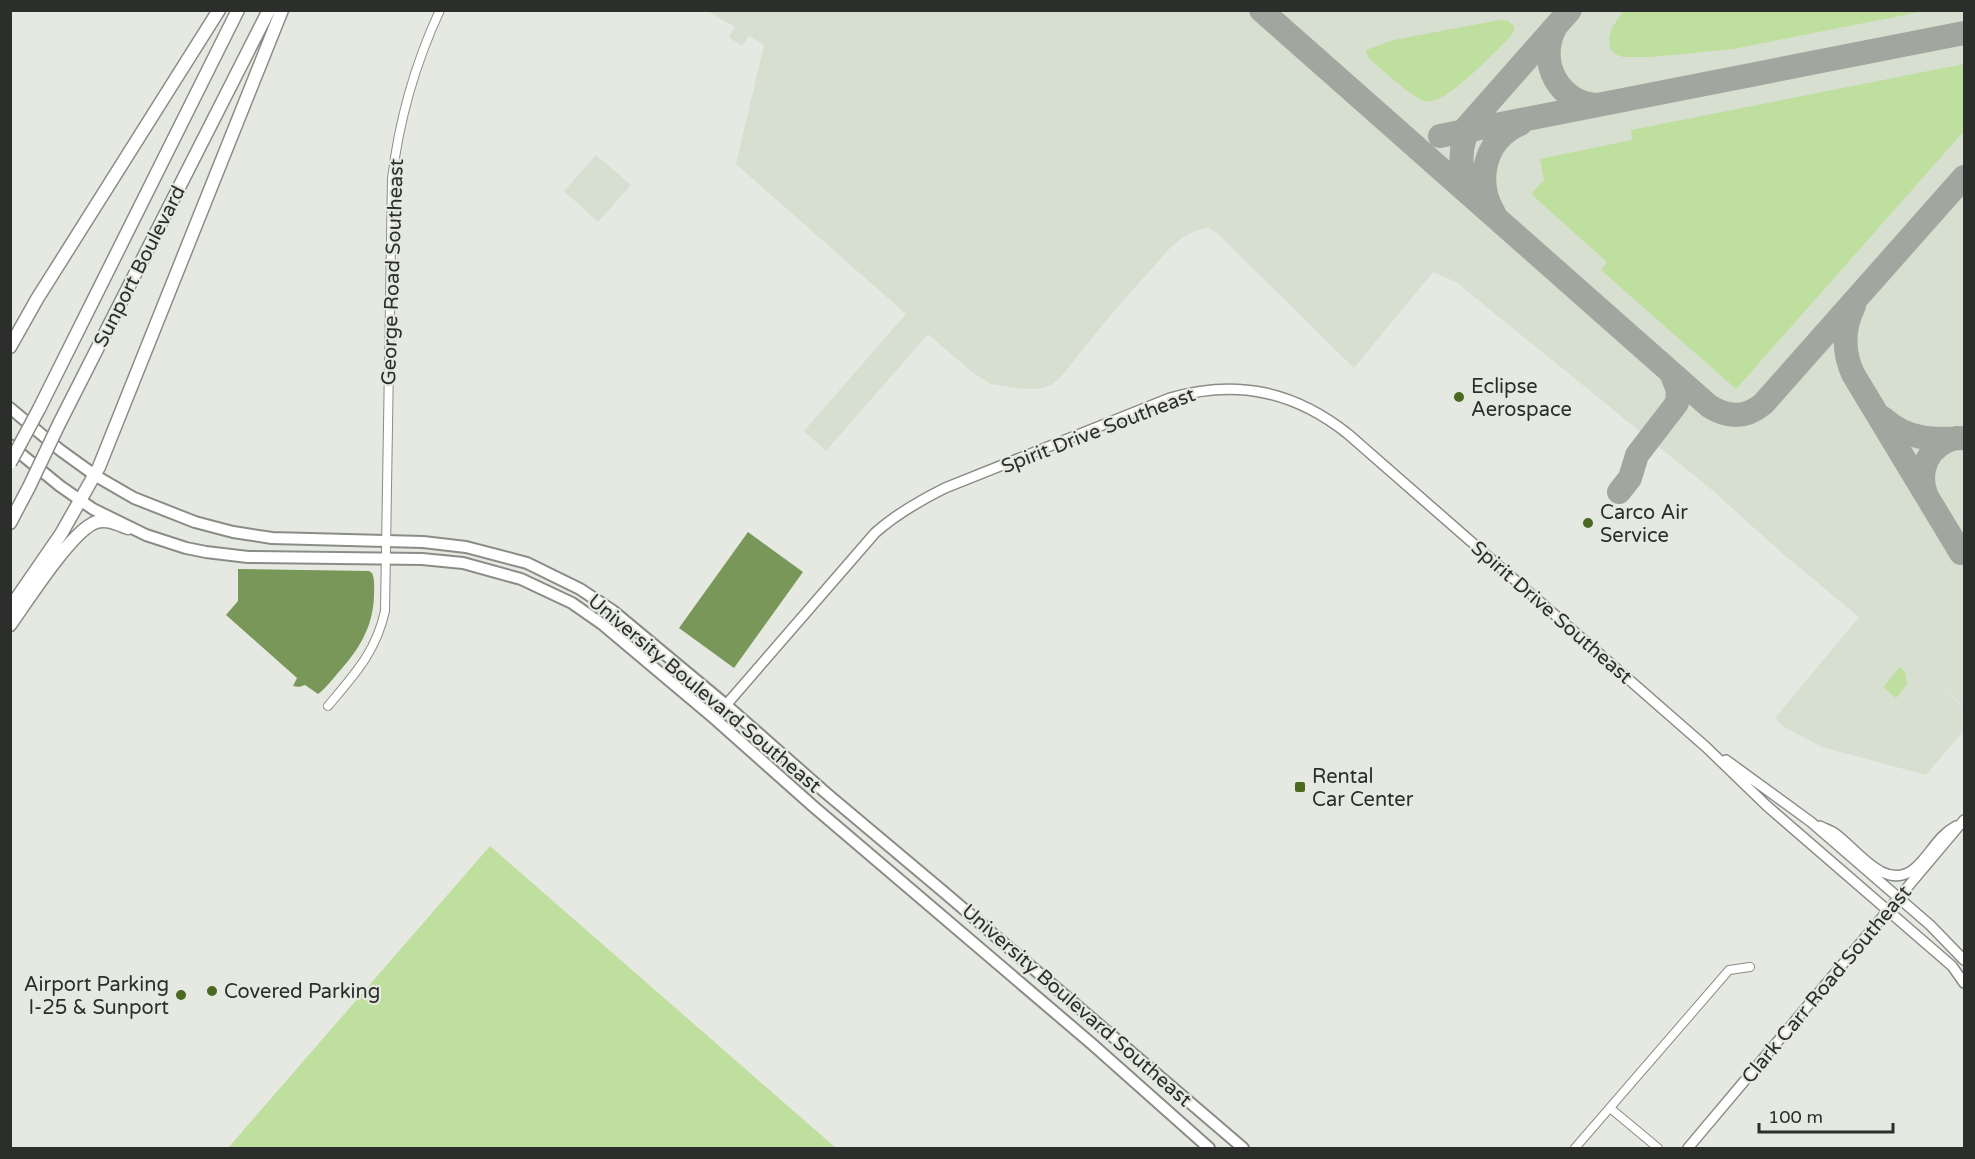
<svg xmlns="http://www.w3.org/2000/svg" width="1975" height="1159" font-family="'Varela Round',sans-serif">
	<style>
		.built { fill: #d7dfd0 }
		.green { fill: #bedf9e }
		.water { fill: #789758 }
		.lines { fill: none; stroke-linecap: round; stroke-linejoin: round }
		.taxiway { stroke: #a2a69f; stroke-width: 24 }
		.minor-casing { stroke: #8a8d86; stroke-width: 10 }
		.tertiary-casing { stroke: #8a8d86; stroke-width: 12 }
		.secondary-casing { stroke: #8a8d86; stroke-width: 14 }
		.primary-casing { stroke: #8a8d86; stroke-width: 15 }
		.minor { stroke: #fff; stroke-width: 8 }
		.tertiary { stroke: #fff; stroke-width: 9 }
		.secondary { stroke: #fff; stroke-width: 10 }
		.primary { stroke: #fff; stroke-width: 12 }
		.primary-bridge-casing { stroke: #8a8d86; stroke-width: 15; stroke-linecap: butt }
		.primary-bridge { stroke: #fff; stroke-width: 12 }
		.poi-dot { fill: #496a20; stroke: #e5e9e1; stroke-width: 2 }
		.labels { text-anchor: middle; stroke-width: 4.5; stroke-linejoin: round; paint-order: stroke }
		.street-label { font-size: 20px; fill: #2c2e2b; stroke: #e5e9e1 }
		.poi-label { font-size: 20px; fill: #2c2e2b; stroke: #e5e9e1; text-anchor: start }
	</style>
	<rect width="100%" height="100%" fill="#e5e9e1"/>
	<path class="built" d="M707,11H1964V707L1895,647L1964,708V730L1926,775L1822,747L1784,727L1775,718L1859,617L1782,553L1712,490L1456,282L1433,272L1354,368L1217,233L1208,228L1197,230L1183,237L1170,248L1108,318L1060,378L1051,385L1038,389H1023L991,384L973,373L928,334L826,451L804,431L906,314L736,164L764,45L749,36L742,46L729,37L735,27Z
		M596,155L631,185L598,222L564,191Z"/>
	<path class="green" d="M1623,11V10L1925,11L1733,49L1651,57H1623L1615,54L1610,48L1609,38L1612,28Z
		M1500,20L1508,21L1514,26V31L1510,37C1495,51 1444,108 1424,101C1410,96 1382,69 1369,59L1366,51L1369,49L1393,40Z
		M1964,64V131L1736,389L1601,270L1607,262L1531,194L1544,180L1540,159L1632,140L1631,130Z
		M1900,667L1905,672L1907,684L1896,698L1883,687Z
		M490,846L836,1148H228Z"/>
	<path class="water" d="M748,532L803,572L734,668L679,628Z
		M238,569L369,571L372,573C375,580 374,588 374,596C373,628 358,651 337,674C331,681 325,689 318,694L305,685L299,687L293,686L297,678L226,615L238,601Z"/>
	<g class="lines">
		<path class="taxiway" d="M1261,10L1709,406C1728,418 1746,418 1763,404L1964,177
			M1555,28C1537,62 1559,104 1598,105
			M1471,124C1458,147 1458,173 1473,196
			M1440,136L1964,33
			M1458,137L1570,10
			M1495,215C1475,183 1483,140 1520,124
			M1854,306C1843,328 1843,352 1853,374L1961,553
			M1883,418C1907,440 1933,440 1964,438
			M1619,492L1630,478L1637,455L1677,403L1678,390L1671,373
			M1926,494C1917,469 1929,445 1956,438"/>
		<defs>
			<path id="minor" d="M328,706C354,675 376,652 385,611L392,179C399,120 415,64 440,10
				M1610,1108L1658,1148
				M1575,1148L1729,970L1750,967"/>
			<path id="tertiary" d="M726,705L875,533C896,514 919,501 945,488L1170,398C1237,379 1294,391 1348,434L1706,747L1767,806L1952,966L1964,983
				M1726,760L1811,822L1930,925L1964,960
				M1820,826C1824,828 1829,830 1833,832C1855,846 1884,893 1914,869C1930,856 1937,836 1956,826
				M1688,1148L1964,820"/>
			<path id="secondary" d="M10,408L60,450L96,476L134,498L195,522L233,532L272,538L423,542L466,547L527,563L580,589L613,611L726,705L826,793L945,893L1243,1148
				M10,445L60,486L93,509L146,535L186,548L206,552L248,557L422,559L463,563L521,579L572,603L602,624L715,719L814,807L1092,1044L1209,1148"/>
			<path id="primary" d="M10,347L37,299L219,10
				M39,409L238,10
				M59,424L269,10
				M10,523L29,487
				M10,608L61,534L99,467L282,10
				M10,625C28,600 68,537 92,524C103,517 117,524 128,528"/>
		</defs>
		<use href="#minor" class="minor-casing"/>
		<use href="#tertiary" class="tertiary-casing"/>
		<use href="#secondary" class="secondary-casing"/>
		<use href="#primary" class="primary-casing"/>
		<use href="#minor" class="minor"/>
		<use href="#tertiary" class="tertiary"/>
		<use href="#secondary" class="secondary"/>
		<use href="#primary" class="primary"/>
		<defs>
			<path id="primary-bridge" d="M10,463L39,409
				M29,487L59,424"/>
		</defs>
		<use href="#primary-bridge" class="primary-bridge-casing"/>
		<use href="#primary-bridge" class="primary-bridge"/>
	</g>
	<g class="poi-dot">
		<circle cx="1459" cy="397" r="6"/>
		<circle cx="1588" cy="523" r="6"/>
		<rect x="1294" y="781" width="12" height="12" rx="3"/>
		<circle cx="212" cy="991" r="6"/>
		<circle cx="181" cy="995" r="6"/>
	</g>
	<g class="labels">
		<g class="street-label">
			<text transform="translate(139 266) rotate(-63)" y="7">Sunport Boulevard</text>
			<text transform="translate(392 272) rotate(-88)" y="7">George Road Southeast</text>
			<text transform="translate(1098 430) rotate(-21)" y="7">Spirit Drive Southeast</text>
			<text transform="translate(1552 612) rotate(41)" y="7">Spirit Drive Southeast</text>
			<text transform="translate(705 693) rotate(40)" y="7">University Boulevard Southeast</text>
			<text transform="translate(1826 984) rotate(-50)" y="7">Clark Carr Road Southeast</text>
			<text transform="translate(1077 1005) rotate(41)" y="7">University Boulevard Southeast</text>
		</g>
		<g class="poi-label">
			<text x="1471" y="393">Eclipse<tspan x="1471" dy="23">Aerospace</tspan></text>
			<text x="1600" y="519">Carco Air<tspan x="1600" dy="23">Service</tspan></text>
			<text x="1312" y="783">Rental<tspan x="1312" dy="23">Car Center</tspan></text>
			<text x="169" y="991" text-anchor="end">Airport Parking<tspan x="169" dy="23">I-25 &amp; Sunport</tspan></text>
			<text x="224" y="998">Covered Parking</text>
		</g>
	</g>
	<rect width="1975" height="1159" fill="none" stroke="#2c2e2b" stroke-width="24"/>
	<path d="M1759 1123v9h134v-9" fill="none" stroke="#2c2e2b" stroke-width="3"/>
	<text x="1768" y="1123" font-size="18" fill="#2c2e2b" stroke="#e5e9e1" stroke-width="4.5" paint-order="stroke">100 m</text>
</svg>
